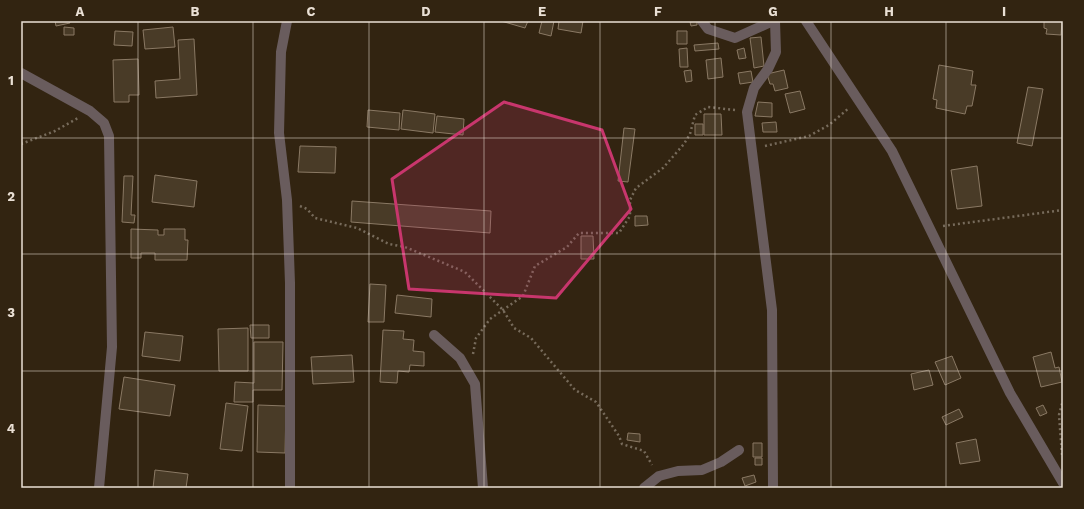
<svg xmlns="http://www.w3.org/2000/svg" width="1084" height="509" font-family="'Work Sans',sans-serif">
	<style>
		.building { fill: #493b27; stroke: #8a7964 }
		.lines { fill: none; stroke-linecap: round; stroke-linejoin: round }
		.path { stroke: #776b5b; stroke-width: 2.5; stroke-dasharray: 2 3; stroke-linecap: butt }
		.minor { stroke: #695c5d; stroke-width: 10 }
		.marked { fill: #c8366d; fill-opacity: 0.2; stroke: #c8366d; stroke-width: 3; stroke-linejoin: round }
		.grid { fill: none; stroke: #eae0d5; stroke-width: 1; stroke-opacity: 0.55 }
		.neatline { fill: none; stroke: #eae0d5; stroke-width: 1.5 }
		.grid-label { font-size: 13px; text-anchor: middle; font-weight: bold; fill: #eae0d5 }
	</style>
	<rect width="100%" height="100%" fill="#322411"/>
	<path class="building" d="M55,21H69L70,23L56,26Z
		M501,21H528L525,28Z
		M542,21H554L551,36L539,33Z
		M559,21H583L581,33L558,29Z
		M697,21V25L691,26L690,22Z
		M1044,21H1062L1061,35L1046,34L1047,29L1044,28Z
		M64,27L74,28V35H64Z
		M173,27L175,47L145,49L143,30Z
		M115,31L133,32L132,46L114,45Z
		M677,31H687V44H677Z
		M761,37L764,66L754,68L750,38Z
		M194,39L197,95L156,98L155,81L180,79L178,40Z
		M718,43L719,49L695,51L694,45Z
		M687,48L688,67H680L679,49Z
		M744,48L746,58L739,59L737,50Z
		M721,58L723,77L708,79L706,60Z
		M138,59L139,95H129V102H114L113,60Z
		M939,65L973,71L971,85H976L972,106H967L965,114L936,108L937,100L933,99Z
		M691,70L692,81L686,82L684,71Z
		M784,70L788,88L775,91L773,84H770L767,74Z
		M751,71L753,82L740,84L738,73Z
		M1028,87L1043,89L1032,146L1017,143Z
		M800,91L805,109L790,113L785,94Z
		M758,102L772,103V117L755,116Z
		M368,110L400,113L399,130L367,127Z
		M403,110L435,114L433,133L401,129Z
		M704,114H721L722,135H704Z
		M437,116L464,119L463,135L435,132Z
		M776,122L777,132H763L762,123Z
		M695,124H703V135H695Z
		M624,128L635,129L628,182L618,181Z
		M300,146L336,147L335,173L298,172Z
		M977,166L982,206L957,209L951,170Z
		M155,175L197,181L194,207L152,202Z
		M124,176H133L131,215H135L134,223L122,222Z
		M352,201L491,211L490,233L351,222Z
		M635,216H647L648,225L635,226Z
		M131,229L158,230V235H164V229H185V240H188L187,260H155V253H141V258H131Z
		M581,236H593L594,259H581Z
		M370,284L386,285L384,322H368Z
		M397,295L432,299L431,317L395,313Z
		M250,325H269V338H251Z
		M248,328V371H219L218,329Z
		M383,330L404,331L403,339L414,340L413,351L424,352V366L410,365L409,372L398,371L397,383L380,382Z
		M145,332L183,336L180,361L142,356Z
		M254,342H283L282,390H253V402H234L235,382L254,383Z
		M1051,352L1055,368L1059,367L1062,382L1041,387L1033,357Z
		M352,355L354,382L313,384L311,357Z
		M952,356L961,378L945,385L935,362Z
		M929,370L933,385L914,390L911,374Z
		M124,377L175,385L170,416L119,409Z
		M226,403L248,406L242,451L220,449Z
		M258,405L286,406L285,453L257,452Z
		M1043,405L1047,413L1040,416L1036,408Z
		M959,409L963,417L946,425L942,417Z
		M628,433L640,434V442L627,440Z
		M976,439L980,461L960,464L956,443Z
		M753,443H762V457H753Z
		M755,458H762V465H755Z
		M155,470L188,474L186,488H153Z
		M754,475L756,482L745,486L742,478Z"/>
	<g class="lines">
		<path class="path" d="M21,144L55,131L78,118
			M765,146L809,136L829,125L849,108
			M300,206L307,209L315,218L357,228L389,244L405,247L465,272L503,310L514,328L531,338L575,390L596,402L619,436L622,444L644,451L652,465
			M943,226L1063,210
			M473,354L476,338L490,319L523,296L535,266L567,247L579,233H619L630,216V200L636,188L663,168L684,144L690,134L695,115L708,107L735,110
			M1062,455L1059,415L1063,400"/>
		<path class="minor" d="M287,21L281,52L279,133L287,200L290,283V488
			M702,21L708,29L735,38L773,21
			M806,21L892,151L1010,393L1063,483
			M21,73L90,111L104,123L109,136L112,347L99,488
			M434,335L460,358L475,384L483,488
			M644,488L659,476L678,471L702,470L721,462L739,450
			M773,488L772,310L747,112L754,88L768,69L776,52L775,21"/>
	</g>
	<path class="marked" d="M504,102L602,130L631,209L556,298L409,289L392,179Z"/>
	<path class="grid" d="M138,21V488M253,21V488M369,21V488M484,21V488M600,21V488M715,21V488M831,21V488M946,21V488M21,138H1063M21,254H1063M21,371H1063"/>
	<rect width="1084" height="509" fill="none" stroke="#322411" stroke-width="44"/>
	<rect x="22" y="22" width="1040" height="465" class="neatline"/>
	<g class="grid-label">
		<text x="80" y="16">A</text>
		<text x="195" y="16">B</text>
		<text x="311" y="16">C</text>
		<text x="426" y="16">D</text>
		<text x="542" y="16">E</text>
		<text x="658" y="16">F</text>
		<text x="773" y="16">G</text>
		<text x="889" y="16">H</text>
		<text x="1004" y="16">I</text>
		<text x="11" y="85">1</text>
		<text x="11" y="201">2</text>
		<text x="11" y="317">3</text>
		<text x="11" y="433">4</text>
	</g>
</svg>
